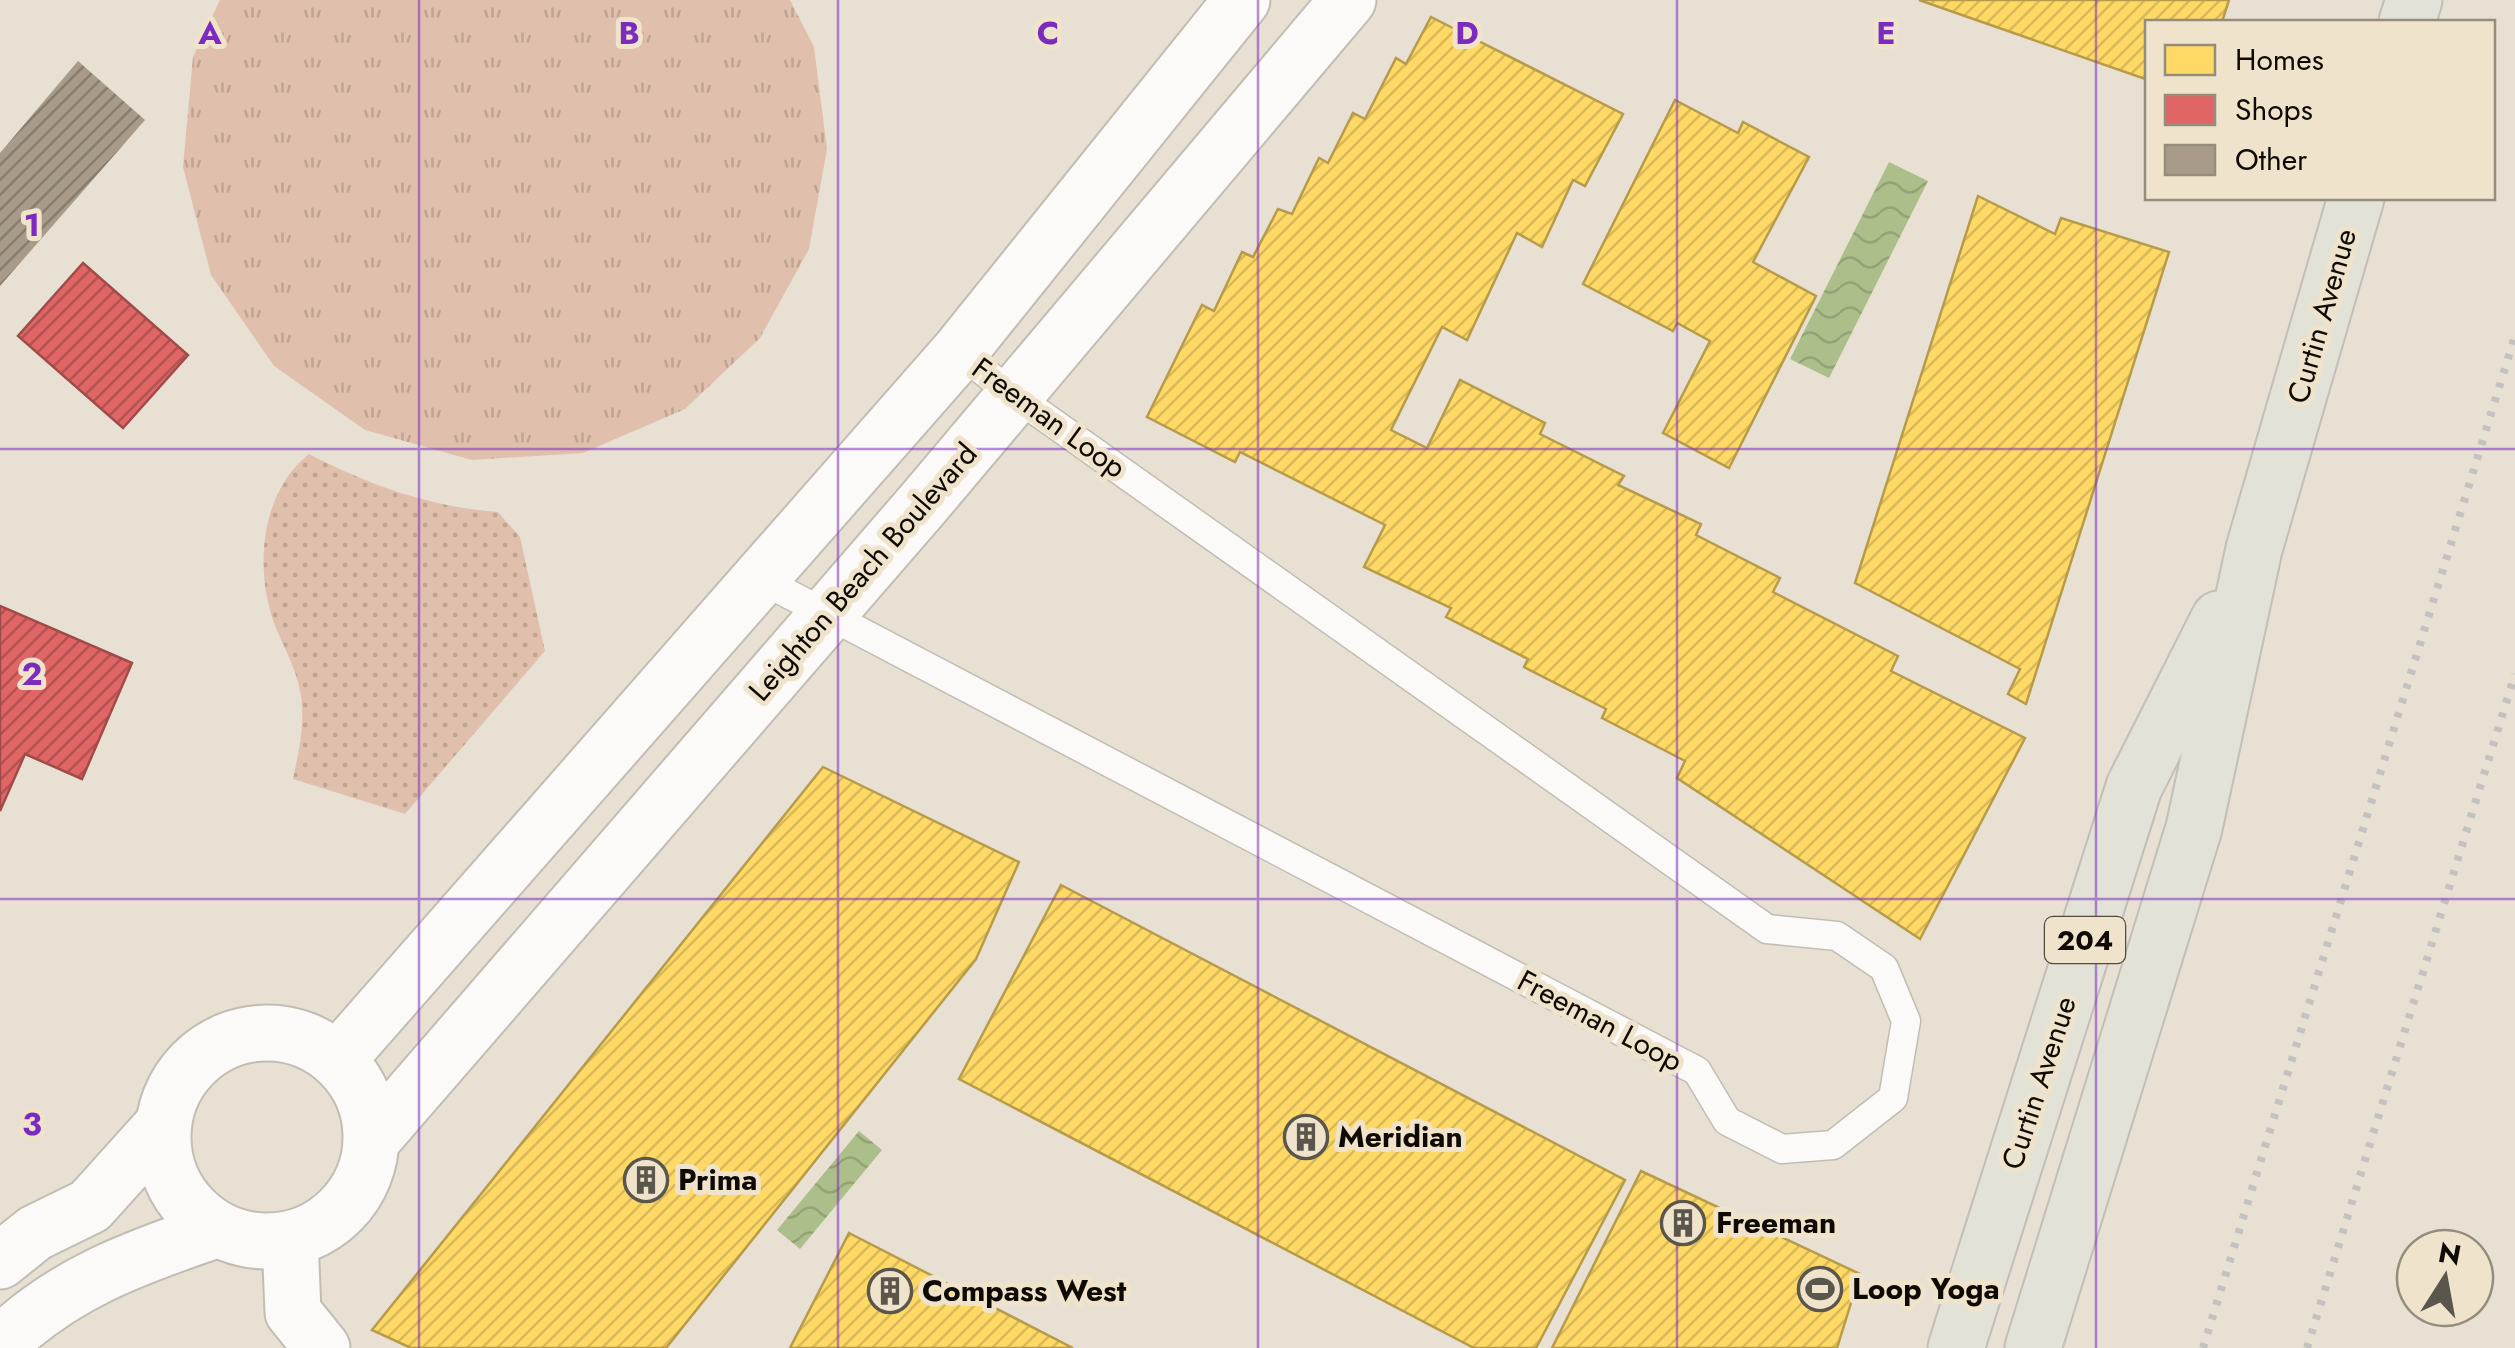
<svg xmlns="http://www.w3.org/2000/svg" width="2515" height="1348" font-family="Jost,sans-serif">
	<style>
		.grass { fill: url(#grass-dots) }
		.park { fill: url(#park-tufts) }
		.water { fill: url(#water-waves) }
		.homes { fill: url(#homes-hatch); stroke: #b79b49; stroke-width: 2.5 }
		.shops { fill: url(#shops-hatch); stroke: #a14b49; stroke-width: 2.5 }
		.building { fill: url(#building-hatch) }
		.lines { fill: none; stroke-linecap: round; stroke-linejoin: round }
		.lane-casing { stroke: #c2bdb2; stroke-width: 31 }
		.street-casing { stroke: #c2bdb2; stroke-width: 59 }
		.primary-casing { stroke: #c2beb8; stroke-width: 59 }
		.lane { stroke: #fbfaf8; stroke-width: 28 }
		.street { stroke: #fbfaf8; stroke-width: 55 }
		.primary { stroke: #e3e2d7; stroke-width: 55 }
		.rail { stroke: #c4c2bf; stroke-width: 8; stroke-dasharray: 5 10; stroke-linecap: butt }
		.grid { fill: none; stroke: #7b2cbf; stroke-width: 2.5; stroke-opacity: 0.55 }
		.labels { text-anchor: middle; stroke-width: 10; stroke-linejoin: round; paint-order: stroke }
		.shield { fill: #efe3cb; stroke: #524c40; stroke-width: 2.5 }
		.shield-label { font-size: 28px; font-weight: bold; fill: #0f0b04 }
		.street-label { font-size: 30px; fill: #0f0b04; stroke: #efe3cb }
		.poi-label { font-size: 30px; font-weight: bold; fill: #0f0b04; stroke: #efe3cb; text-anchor: start }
		.grid-label { font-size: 32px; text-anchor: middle; font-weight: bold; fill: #7b2cbf; stroke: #efe3cb; stroke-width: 10; stroke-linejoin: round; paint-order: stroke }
	</style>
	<defs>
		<pattern id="grass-dots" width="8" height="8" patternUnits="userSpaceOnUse" patternTransform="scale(2.5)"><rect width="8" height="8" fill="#e0c0ac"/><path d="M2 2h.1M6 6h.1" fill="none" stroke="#bfa492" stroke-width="1.8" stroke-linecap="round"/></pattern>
		<pattern id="park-tufts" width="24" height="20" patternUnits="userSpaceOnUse" patternTransform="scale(2.5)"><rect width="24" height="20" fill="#e0c0ac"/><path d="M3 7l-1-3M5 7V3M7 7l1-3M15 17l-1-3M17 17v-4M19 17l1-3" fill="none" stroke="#bfa492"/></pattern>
		<pattern id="water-waves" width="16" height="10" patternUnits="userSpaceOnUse" patternTransform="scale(2.5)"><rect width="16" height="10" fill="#acbf8a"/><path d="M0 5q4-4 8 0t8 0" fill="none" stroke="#93a375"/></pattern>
		<pattern id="homes-hatch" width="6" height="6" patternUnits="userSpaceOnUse" patternTransform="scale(2.5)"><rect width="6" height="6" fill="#ffd966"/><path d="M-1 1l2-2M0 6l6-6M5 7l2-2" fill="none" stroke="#d9b957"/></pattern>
		<pattern id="shops-hatch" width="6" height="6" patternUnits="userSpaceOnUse" patternTransform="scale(2.5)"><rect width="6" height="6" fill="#e06666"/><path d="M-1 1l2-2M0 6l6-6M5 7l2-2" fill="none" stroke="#b45252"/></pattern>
		<pattern id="building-hatch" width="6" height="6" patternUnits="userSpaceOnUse" patternTransform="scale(2.5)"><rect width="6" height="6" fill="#a89b89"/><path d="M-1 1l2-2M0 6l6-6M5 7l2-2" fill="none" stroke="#877d6e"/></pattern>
	</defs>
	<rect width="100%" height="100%" fill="#e7e0d3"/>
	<path class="grass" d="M309,454C369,485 430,507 498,512L520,537L545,651L405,814L293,779C299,751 305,725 301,696C297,667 281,644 272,617C255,563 262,491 309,454Z"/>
	<path class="park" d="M220,0H790L814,47L827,149L809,249L760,338L685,409L583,453L472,460L365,430L274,366L211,275L183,167L193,57Z"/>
	<path class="water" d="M1889,162L1928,181L1829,378L1790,359Z
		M859,1131L882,1150L800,1249L777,1230Z"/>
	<path class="homes" d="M1919,0H2229L2222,22H2148V80Z
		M1431,17L1623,114L1585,186L1573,180L1542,247L1517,233L1467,340L1442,327L1391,430L1427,448L1460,380L1545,423L1540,434L1624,476L1618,485L1701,524L1696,535L1780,578L1773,592L1898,656L1891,671L2025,738L1920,939L1677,778L1685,761L1602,718L1606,709L1524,667L1528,659L1446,617L1451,608L1364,567L1385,525L1240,452L1235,462L1147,417L1202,305L1214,311L1242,252L1253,257L1278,209L1292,214L1319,158L1328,163L1353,113L1365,119L1396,58L1406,64Z
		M1675,100L1738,133L1743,122L1809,157L1753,262L1816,296L1729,468L1663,433L1710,341L1677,323L1673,331L1583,284Z
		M1978,196L2055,234L2061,218L2169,252L2026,704L2008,694L2020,669L1855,583Z
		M823,767L1019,862L976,959L666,1348H411L372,1330Z
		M1061,885L1625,1180L1536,1348H1474L959,1079Z
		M1641,1171L1860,1274L1837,1348H1552Z
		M849,1233L1073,1348H790Z"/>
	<path class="shops" d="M83,263L188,355L123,428L18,336Z
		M0,606L132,663L82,779L25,754L0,811Z"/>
	<path class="building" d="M78,61L145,120L0,286V153Z"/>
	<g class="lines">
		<defs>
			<path id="lane" d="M758,578L1697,1071L1727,1121L1782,1149L1833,1145L1893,1098L1906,1021L1884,968L1837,936L1767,929L1015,396L959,352"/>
			<path id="street" d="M163 1137a104 104 0 1 1 208 0a104 104 0 1 1-208 0Z
				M339,1058L959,352L1242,0
				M372,1140L922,505L1348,0
				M290,1239L293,1312L322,1348
				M0,1261L35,1233L90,1206L161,1127
				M0,1345C61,1284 136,1257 216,1230"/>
			<path id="primary" d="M2407,22L2414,0
				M1956,1348L2134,787L2219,619
				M2033,1348L2194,828L2254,549L2356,198"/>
		</defs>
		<use href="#lane" class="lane-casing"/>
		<use href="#street" class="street-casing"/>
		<use href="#primary" class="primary-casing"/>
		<use href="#lane" class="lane"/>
		<use href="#street" class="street"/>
		<use href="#primary" class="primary"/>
		<path class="rail" d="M2203,1348L2515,336
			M2307,1348L2515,674"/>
	</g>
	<path class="grid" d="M419,0V1348M838,0V1348M1258,0V1348M1677,0V1348M2096,0V1348M0,449H2515M0,899H2515"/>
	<defs>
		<symbol id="building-ring" viewBox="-11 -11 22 22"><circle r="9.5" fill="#efe3cb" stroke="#5b564c" stroke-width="1.5"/><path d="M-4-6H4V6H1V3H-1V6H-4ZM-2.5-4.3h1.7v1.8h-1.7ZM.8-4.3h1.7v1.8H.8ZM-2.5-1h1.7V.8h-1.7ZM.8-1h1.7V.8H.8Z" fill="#5b564c"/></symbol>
		<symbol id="stadium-ring" viewBox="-11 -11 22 22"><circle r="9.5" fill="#efe3cb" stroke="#5b564c" stroke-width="1.5"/><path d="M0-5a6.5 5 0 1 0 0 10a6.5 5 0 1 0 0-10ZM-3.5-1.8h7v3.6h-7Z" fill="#5b564c"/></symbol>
	</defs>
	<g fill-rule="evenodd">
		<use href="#building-ring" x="1281" y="1112" width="50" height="50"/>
		<use href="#building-ring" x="621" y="1155" width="50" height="50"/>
		<use href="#building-ring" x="1658" y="1198" width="50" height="50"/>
		<use href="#stadium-ring" x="1795" y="1264" width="50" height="50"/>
		<use href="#building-ring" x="865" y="1266" width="50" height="50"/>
	</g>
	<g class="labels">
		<rect class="shield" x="2045" y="917" width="80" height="46" rx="8"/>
		<g class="shield-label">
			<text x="2085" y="950">204</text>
		</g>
		<g class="street-label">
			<text transform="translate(2322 316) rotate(-74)" y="10">Curtin Avenue</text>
			<text transform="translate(1049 418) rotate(36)" y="10">Freeman Loop</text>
			<text transform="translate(863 572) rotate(-49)" y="10">Leighton Beach Boulevard</text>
			<text transform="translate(1600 1021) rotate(28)" y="10">Freeman Loop</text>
			<text transform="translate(2039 1083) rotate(-72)" y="10">Curtin Avenue</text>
		</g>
		<g class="poi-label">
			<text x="1338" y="1147">Meridian</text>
			<text x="678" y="1190">Prima</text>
			<text x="1716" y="1233">Freeman</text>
			<text x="1852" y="1299">Loop Yoga</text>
			<text x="922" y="1301">Compass West</text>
		</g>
	</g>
	<g class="grid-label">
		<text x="210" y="44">A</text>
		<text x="629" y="44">B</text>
		<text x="1048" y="44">C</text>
		<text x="1467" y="44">D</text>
		<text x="1886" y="44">E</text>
		<text x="32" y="236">1</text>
		<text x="32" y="685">2</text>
		<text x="32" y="1135">3</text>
	</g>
	<rect x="2145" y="20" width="350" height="180" fill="#efe3cb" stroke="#958d7b" stroke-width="2.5"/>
	<rect x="2165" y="45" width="50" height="30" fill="#ffd966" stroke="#958d7b" stroke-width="2.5"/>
	<text x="2235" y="70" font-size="30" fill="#0f0b04">Homes</text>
	<rect x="2165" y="95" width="50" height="30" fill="#e06666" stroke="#958d7b" stroke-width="2.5"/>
	<text x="2235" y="120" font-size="30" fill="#0f0b04">Shops</text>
	<rect x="2165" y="145" width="50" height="30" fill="#a89b89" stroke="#958d7b" stroke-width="2.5"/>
	<text x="2235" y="170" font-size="30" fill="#0f0b04">Other</text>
	<g transform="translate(2445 1278) rotate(11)"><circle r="48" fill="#efe3cb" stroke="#958d7b" stroke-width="2.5"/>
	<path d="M0-8L18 38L0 25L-18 38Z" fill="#5b564c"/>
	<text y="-15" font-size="28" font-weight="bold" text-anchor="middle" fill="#0f0b04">N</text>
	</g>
</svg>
